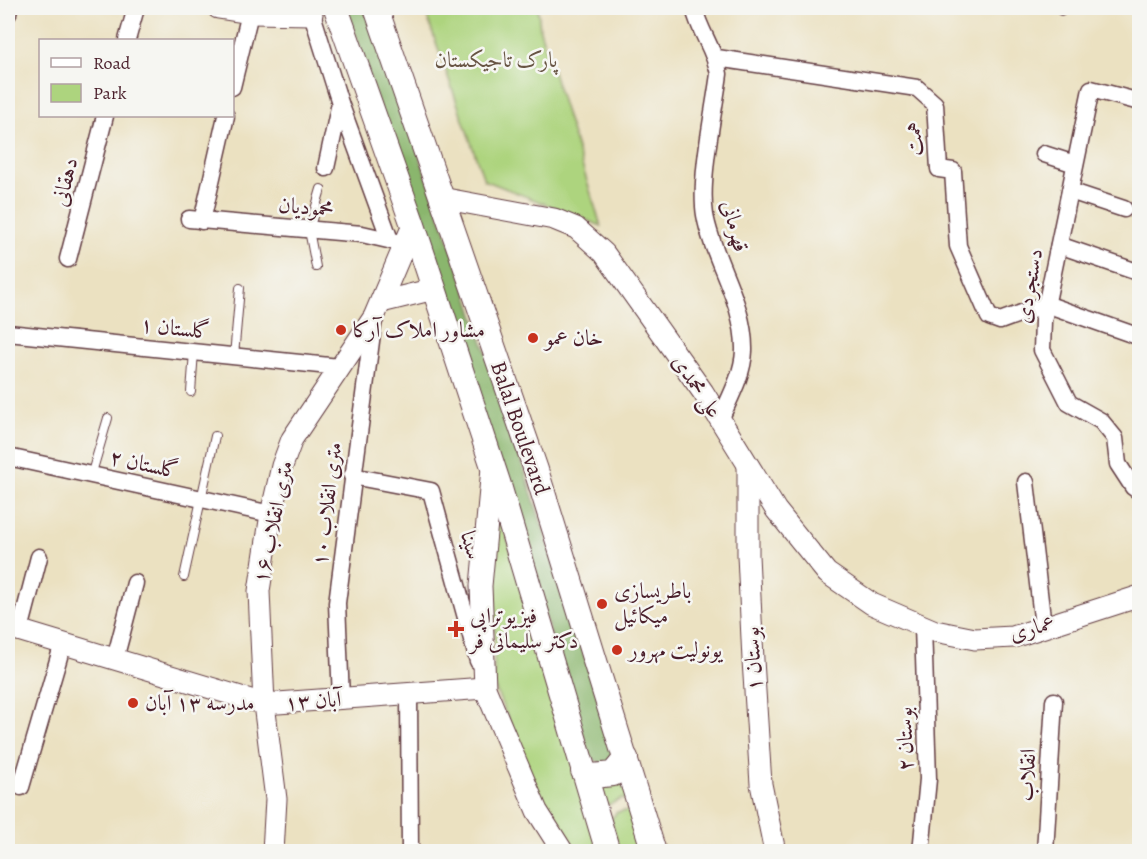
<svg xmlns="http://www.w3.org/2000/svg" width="1147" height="859" viewBox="0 0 1147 859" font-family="Alegreya,Amiri,serif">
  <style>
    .green { fill: #add47e; stroke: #7c7a54; stroke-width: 1.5 }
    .forest { fill: #8ab66d; stroke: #6a6a4c; stroke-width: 1.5 }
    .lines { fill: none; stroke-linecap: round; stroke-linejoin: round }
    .service-casing { stroke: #623c42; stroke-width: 10 }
    .minor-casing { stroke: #623c42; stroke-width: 19 }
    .tertiary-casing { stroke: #623c42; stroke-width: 23 }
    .secondary-casing { stroke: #623c42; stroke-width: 26 }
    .service { stroke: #fff; stroke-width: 8 }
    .minor { stroke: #fff; stroke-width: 16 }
    .tertiary { stroke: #fff; stroke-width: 21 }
    .secondary { stroke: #fff; stroke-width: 24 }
    .poi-dot { fill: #c8321e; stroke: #f6f6f2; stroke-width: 2 }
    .labels { text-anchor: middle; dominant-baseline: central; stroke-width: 5; stroke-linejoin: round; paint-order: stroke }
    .park-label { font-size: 22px; fill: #685544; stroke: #f6f6f2 }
    .street-label { font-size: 22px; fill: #4a1f2b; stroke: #f6f6f2 }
    .poi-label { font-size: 22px; fill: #4a1f2b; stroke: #f6f6f2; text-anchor: start }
  </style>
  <rect width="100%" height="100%" fill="#f6f6f2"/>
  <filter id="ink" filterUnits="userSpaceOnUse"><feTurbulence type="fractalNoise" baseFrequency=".0167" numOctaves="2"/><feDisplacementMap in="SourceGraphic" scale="12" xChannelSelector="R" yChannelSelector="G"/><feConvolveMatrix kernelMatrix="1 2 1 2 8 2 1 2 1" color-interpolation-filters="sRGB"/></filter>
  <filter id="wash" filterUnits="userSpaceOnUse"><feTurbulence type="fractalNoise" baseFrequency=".008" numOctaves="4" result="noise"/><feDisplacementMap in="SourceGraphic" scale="24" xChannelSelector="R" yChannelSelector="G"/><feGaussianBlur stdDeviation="1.35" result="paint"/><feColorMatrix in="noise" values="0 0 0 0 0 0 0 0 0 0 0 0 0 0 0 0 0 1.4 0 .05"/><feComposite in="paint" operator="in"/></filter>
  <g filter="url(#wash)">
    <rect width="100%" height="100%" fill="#ebe1c1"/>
    <g class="green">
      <polygon points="424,8 538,8 540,30 601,226 484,180"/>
      <polygon points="496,502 604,851 572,851 544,807 494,685"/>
      <polygon points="616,776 632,800 621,799 604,807 596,783"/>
      <polygon points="632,810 646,851 619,851 611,819 617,812"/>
    </g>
    <polygon class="forest" points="347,8 368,8 465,287 615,751 611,761 603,764 591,758"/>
  </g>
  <g filter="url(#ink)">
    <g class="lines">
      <defs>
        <g id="service">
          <polyline points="1061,8 1061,11"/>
          <polyline points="316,267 309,230 321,189"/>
          <polyline points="234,356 240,288"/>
          <polyline points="191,392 194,352"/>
          <polyline points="91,476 108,418"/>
          <polyline points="184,577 215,436"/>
        </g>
        <g id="minor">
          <path d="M694,8C699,31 715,50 719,74C714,112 699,179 705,215C713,261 745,302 744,351C743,375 729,399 720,420"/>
          <polyline points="8,14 9,8"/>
          <polyline points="312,14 340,103 390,240"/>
          <polyline points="127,40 136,8"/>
          <polyline points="717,58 917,88 935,104 939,169 953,171 958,246 989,317 1000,321 1046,304 1140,337"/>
          <polyline points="232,87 250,13"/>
          <polyline points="1140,102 1091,89 1043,321 1042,350 1069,403 1101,421 1115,438 1118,464 1133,487 1140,492"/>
          <polyline points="1044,154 1075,164"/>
          <polyline points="326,168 340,103"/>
          <polyline points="1070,191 1124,209"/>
          <polyline points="189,219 362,234 397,242"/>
          <polyline points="202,221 226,116"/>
          <polyline points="1059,245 1140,273"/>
          <polyline points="68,259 105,116"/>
          <polyline points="8,333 339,367"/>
          <polyline points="8,457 271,514"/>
          <polyline points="352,476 431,491 478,661"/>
          <polyline points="1026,482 1043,626"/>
          <polyline points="20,630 39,557"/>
          <polyline points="115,659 135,583"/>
          <polyline points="409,694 410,852"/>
          <polyline points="341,699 337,603 374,318"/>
          <polyline points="21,787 63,643"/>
          <polyline points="921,852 928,779 923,626"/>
          <polyline points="1045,852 1054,701"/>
        </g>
        <g id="tertiary">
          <polyline points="218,8 250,13 312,14"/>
          <polyline points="441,198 554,219 576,228 604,253 703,392 776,510 827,573 872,604 935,631 975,639 1013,637 1140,596"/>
          <polyline points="381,302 434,289"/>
          <polyline points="748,466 748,555 753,660 761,784 775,852"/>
          <polyline points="492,468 481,586 485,688 537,811 563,852"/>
          <polyline points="8,627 264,704 485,688"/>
          <polyline points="273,852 276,799 264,704 259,591 271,514 282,466 292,439 374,317 413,225"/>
        </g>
        <g id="secondary">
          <polyline points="336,8 413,225 498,482 608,852"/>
          <polyline points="376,8 536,470 654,852"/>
          <polyline points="583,771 592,776 613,774 626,758"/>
        </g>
      </defs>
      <use href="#service" class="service-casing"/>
      <use href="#minor" class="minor-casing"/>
      <use href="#tertiary" class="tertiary-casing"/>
      <use href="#secondary" class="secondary-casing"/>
      <use href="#service" class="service"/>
      <use href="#minor" class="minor"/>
      <use href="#tertiary" class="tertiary"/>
      <use href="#secondary" class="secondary"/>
    </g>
  </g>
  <g class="poi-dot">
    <circle cx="341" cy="330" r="6"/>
    <circle cx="533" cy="338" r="6"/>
    <circle cx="602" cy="604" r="6"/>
    <path d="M453 620h6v6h6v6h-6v6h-6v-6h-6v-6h6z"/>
    <circle cx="617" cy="650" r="6"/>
    <circle cx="133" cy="703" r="6"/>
  </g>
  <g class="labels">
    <g class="park-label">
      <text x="496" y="60">پارک تاجیکستان</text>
    </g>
    <g class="street-label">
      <text transform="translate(914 139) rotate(-93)">همت</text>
      <text transform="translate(65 182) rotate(-76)">دهقانی</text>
      <text transform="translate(306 207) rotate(5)">محمودیان</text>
      <text transform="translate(735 226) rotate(75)">قهرمانی</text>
      <text transform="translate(1029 286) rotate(-80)">دستجردی</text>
      <text transform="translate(175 328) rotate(6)">گلستان ۱</text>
      <text transform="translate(697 386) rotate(56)">علی محمدی</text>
      <text transform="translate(520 428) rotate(71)">Balal Boulevard</text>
      <text transform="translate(144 464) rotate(12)">گلستان ۲</text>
      <text transform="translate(327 504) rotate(-83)">۱۰ متری انقلاب</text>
      <text transform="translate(273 522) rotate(-78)">۱۶ متری انقلاب</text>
      <text transform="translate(471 545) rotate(75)">سینا</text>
      <text transform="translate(1032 628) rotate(-16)">عماری</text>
      <text transform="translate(753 659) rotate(-93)">بوستان ۱</text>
      <text transform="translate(313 701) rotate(-4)">۱۳ آبان</text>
      <text transform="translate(905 739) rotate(-91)">بوستان ۲</text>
      <text transform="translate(1027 775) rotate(-87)">انقلاب</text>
    </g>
    <g class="poi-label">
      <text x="353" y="330">مشاور املاک آرکا</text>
      <text x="545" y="338">خان عمو</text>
      <text x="614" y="591">باطریسازی<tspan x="614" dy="25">میکائیل</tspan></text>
      <text x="470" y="616">فیزیوتراپی<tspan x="470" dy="25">دکتر سلیمانی فر</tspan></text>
      <text x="629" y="650">یونولیت مهرور</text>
      <text x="145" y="703">مدرسه ۱۳ آبان</text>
    </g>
  </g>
  <rect width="1147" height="859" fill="none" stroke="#f6f6f2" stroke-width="30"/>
  <rect x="39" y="39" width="195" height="78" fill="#f6f6f2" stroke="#b1a0a2" stroke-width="1.5"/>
  <rect x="51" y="58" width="30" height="9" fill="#ffffff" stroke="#b1a0a2" stroke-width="1.5"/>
  <text x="93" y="69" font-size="18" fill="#4a1f2b">Road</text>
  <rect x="51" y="84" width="30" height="18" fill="#add47e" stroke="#b1a0a2" stroke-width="1.5"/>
  <text x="93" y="99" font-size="18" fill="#4a1f2b">Park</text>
</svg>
